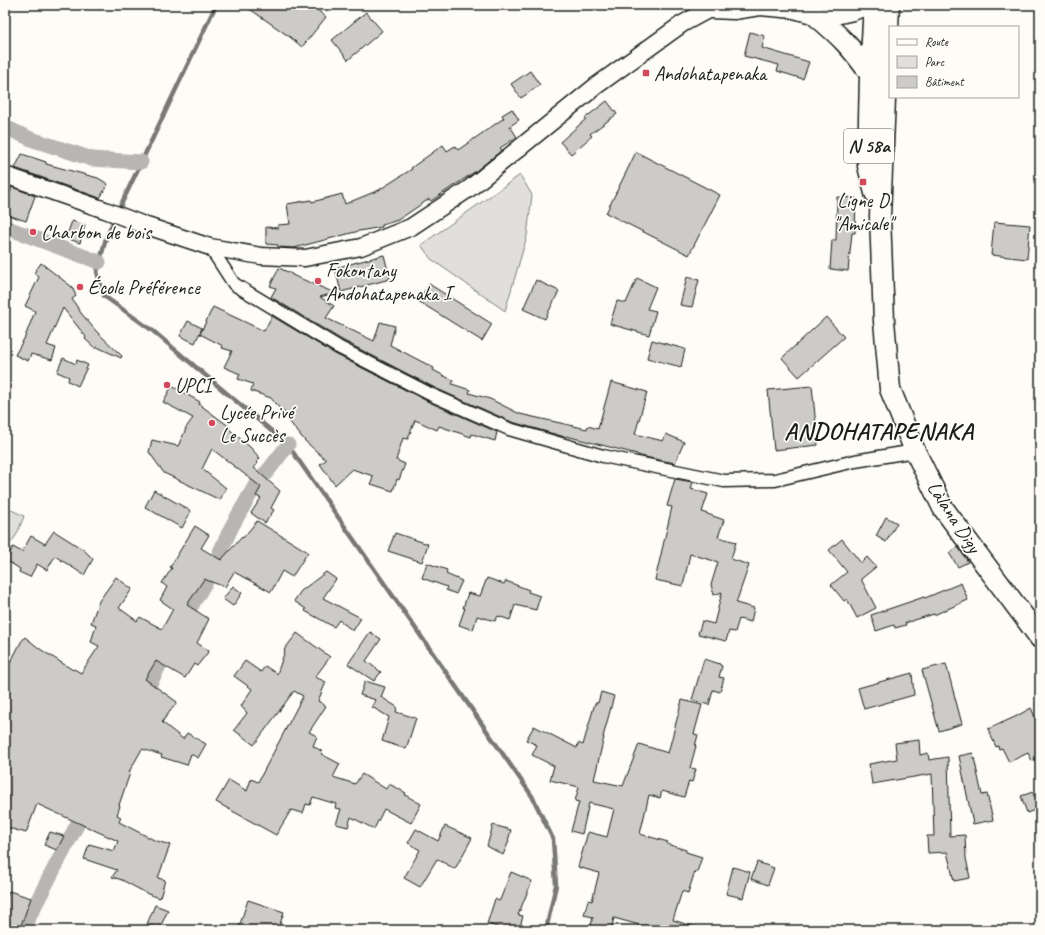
<svg xmlns="http://www.w3.org/2000/svg" width="1045" height="935" viewBox="0 0 1045 935" font-family="Caveat,sans-serif">
  <style>
    .green { fill: #e0dfdb; stroke: #7e7e7c }
    .lines { fill: none; stroke-linecap: round; stroke-linejoin: round }
    .stream { stroke: #797876; stroke-width: 4.5 }
    .canal { stroke: #b7b6b2; stroke-width: 15 }
    .building { fill: #cccbc8; stroke: #1c1c1c }
    .minor-casing { stroke: #1c1c1c; stroke-width: 15 }
    .tertiary-casing { stroke: #1c1c1c; stroke-width: 19 }
    .primary-casing { stroke: #1c1c1c; stroke-width: 23 }
    .minor { stroke: #fdfcf7; stroke-width: 12 }
    .tertiary { stroke: #fdfcf7; stroke-width: 16 }
    .primary { stroke: #fdfcf7; stroke-width: 20 }
    .poi-dot { fill: #d1495b; stroke: #fdfcf7; stroke-width: 1.5 }
    .labels { text-anchor: middle; dominant-baseline: central; stroke-width: 3.5; stroke-linejoin: round; paint-order: stroke }
    .shield { fill: #fdfcf7; stroke: #605f5e; stroke-width: 1 }
    .shield-label { font-size: 19px; font-weight: bold; fill: #1c1c1c }
    .poi-label { font-size: 20px; fill: #1c1c1c; stroke: #fdfcf7; text-anchor: start }
    .street-label { font-size: 20px; fill: #1c1c1c; stroke: #fdfcf7 }
    .district-label { font-size: 24px; font-weight: bold; letter-spacing: 1px; fill: #1c1c1c; stroke: #fdfcf7 }
  </style>
  <rect width="100%" height="100%" fill="#fdfcf7"/>
  <filter id="ink" filterUnits="userSpaceOnUse"><feTurbulence type="fractalNoise" baseFrequency=".025" numOctaves="2"/><feDisplacementMap in="SourceGraphic" scale="8" xChannelSelector="R" yChannelSelector="G"/><feConvolveMatrix kernelMatrix="1 2 1 2 8 2 1 2 1" color-interpolation-filters="sRGB"/></filter>
  <g filter="url(#ink)">
    <g class="green">
      <polygon points="520,175 532,195 527,236 505,311 431,259 421,245"/>
      <polygon points="5,507 24,516 17,534 7,548 5,547"/>
    </g>
    <g class="lines">
      <g class="stream">
        <polyline points="118,211 216,5"/>
        <polyline points="115,218 106,238 97,272 104,296 153,331 288,445 532,796 553,839 556,885 546,930"/>
      </g>
      <g class="canal">
        <polyline points="5,127 31,139 92,159 141,162"/>
        <polyline points="5,227 99,262"/>
        <polyline points="180,625 208,578 232,526 259,479 267,472 288,445"/>
        <polyline points="141,701 169,646"/>
        <polyline points="22,930 88,804"/>
      </g>
    </g>
    <g class="building">
      <polygon points="244,5 311,5 326,17 302,47 290,37"/>
      <polygon points="366,12 382,31 348,60 332,40"/>
      <polygon points="750,32 765,36 762,48 809,62 803,79 777,71 779,65 744,56"/>
      <polygon points="530,71 540,85 521,98 511,84"/>
      <polygon points="607,101 617,114 590,134 592,136 571,154 560,142 586,119 585,118"/>
      <polygon points="512,109 519,120 510,126 517,137 500,148 502,150 476,171 431,201 429,199 398,220 382,225 382,227 359,231 294,248 278,247 278,245 266,244 266,227 278,228 278,225 290,224 287,204 311,200 312,202 342,194 345,204 379,190 412,169 411,168 443,145 447,151 455,146 458,150 504,118 502,115"/>
      <polygon points="636,152 720,195 689,255 606,213"/>
      <polygon points="22,154 46,162 46,164 98,178 108,184 100,198 15,168"/>
      <polygon points="12,187 35,196 26,221 5,214 5,207"/>
      <polygon points="837,197 856,198 855,233 852,233 848,271 830,269 832,240 836,240"/>
      <polygon points="72,221 85,225 80,243 66,238"/>
      <polygon points="994,222 1030,225 1027,259 991,255"/>
      <polygon points="384,255 390,279 341,292 335,268"/>
      <polygon points="41,263 72,287 76,296 72,299 81,313 96,331 122,356 121,358 97,347 96,349 85,339 86,337 63,308 47,345 56,348 52,360 31,354 28,361 15,355 25,337 35,311 25,306 39,277 34,273"/>
      <polygon points="279,268 292,274 292,275 335,293 320,297 334,306 326,318 374,341 380,322 395,326 390,345 434,368 433,370 454,381 452,384 470,390 469,393 490,399 520,414 587,429 588,426 598,429 611,382 647,392 635,434 663,441 666,434 684,442 675,463 645,457 637,455 637,454 566,436 565,437 512,422 435,388 342,340 271,297 276,288 270,286"/>
      <polygon points="687,277 699,280 692,307 680,305"/>
      <polygon points="637,278 656,287 647,309 656,311 649,335 610,324 617,301 626,303"/>
      <polygon points="536,280 559,291 545,319 523,309"/>
      <polygon points="429,284 492,324 482,341 418,301"/>
      <polygon points="213,307 264,331 272,316 335,354 429,402 497,432 495,441 472,434 471,437 439,426 437,430 415,420 408,439 403,438 396,460 405,464 399,480 397,479 393,491 371,484 373,476 352,469 335,485 320,464 326,460 305,441 289,421 288,415 280,409 271,398 251,391 253,384 238,379 240,374 224,367 232,351 222,348 223,346 200,334"/>
      <polygon points="826,317 844,337 799,377 782,358"/>
      <polygon points="188,321 202,328 195,343 180,336"/>
      <polygon points="652,340 685,349 681,367 647,358"/>
      <polygon points="63,358 76,364 77,360 88,365 78,386 68,381 69,377 57,372"/>
      <polygon points="172,386 200,402 199,404 230,427 229,429 250,447 260,458 256,462 258,463 254,468 280,491 271,508 274,510 265,523 251,513 261,498 256,496 261,487 212,449 202,469 226,488 220,500 164,473 149,452 152,440 178,446 186,429 185,429 193,418 163,402"/>
      <polygon points="812,386 818,445 774,450 768,390"/>
      <polygon points="675,479 693,482 691,489 708,494 702,512 724,520 718,537 736,542 731,559 749,565 736,603 754,608 751,622 739,619 735,632 729,631 726,641 698,634 702,621 714,624 722,592 714,595 711,585 718,562 690,554 683,586 655,580 672,507 667,506"/>
      <polygon points="154,490 191,511 182,528 145,507"/>
      <polygon points="886,517 897,523 886,542 876,536"/>
      <polygon points="257,521 308,552 292,577 282,571 271,592 234,572 225,587 204,579 187,605 209,619 197,643 209,651 197,666 194,664 185,678 156,661 145,679 177,702 162,722 183,739 187,733 206,744 198,758 191,754 187,765 161,757 162,755 142,749 129,772 130,773 119,805 120,806 117,815 121,817 119,822 154,840 170,845 158,878 165,880 160,898 148,894 122,880 112,877 117,870 84,859 89,844 114,851 118,841 37,804 26,833 5,827 5,699 8,692 5,690 5,673 21,642 25,637 40,649 73,670 74,669 81,673 99,646 91,642 96,625 91,623 99,601 116,577 132,589 119,608 137,621 140,617 162,629 173,609 160,600 167,587 162,583 172,568 170,567 195,526 209,535 201,548 221,560 242,537 243,538"/>
      <polygon points="54,531 84,550 93,559 84,575 55,556 47,570 37,564 30,577 19,572 20,569 6,560 13,547 22,552 31,536 45,544"/>
      <polygon points="395,533 428,544 422,562 388,551"/>
      <polygon points="842,539 861,563 867,557 876,567 861,579 876,608 857,618 847,599 844,601 831,585 847,572 829,550"/>
      <polygon points="958,547 968,562 958,567 949,553"/>
      <polygon points="427,563 447,570 446,574 462,581 456,594 446,590 447,587 422,578"/>
      <polygon points="326,572 336,579 323,598 361,618 353,631 339,620 334,627 305,611 306,609 294,601 301,591"/>
      <polygon points="487,578 504,584 506,581 529,590 528,592 540,596 536,610 515,605 510,620 498,616 495,621 477,616 473,630 459,625 465,608 463,608 468,593 480,596"/>
      <polygon points="961,583 968,600 934,615 934,614 905,623 906,625 895,628 894,625 876,631 871,615 924,597 925,598"/>
      <polygon points="233,586 242,593 233,606 223,599"/>
      <polygon points="370,632 381,639 366,661 381,672 374,681 348,664"/>
      <polygon points="297,633 330,657 315,677 326,682 318,701 326,706 309,732 317,736 313,746 323,752 321,754 340,764 333,777 355,784 362,774 386,789 389,784 406,793 405,795 421,804 411,823 384,809 374,829 351,817 348,827 336,824 341,809 335,808 336,804 313,797 310,805 306,804 303,813 291,810 276,835 216,802 229,780 247,791 251,779 258,782 303,696 294,691 254,745 234,730 247,713 241,706 252,689 234,676 245,661 261,672 265,666 277,674 285,651 284,650"/>
      <polygon points="704,659 720,664 720,665 722,666 719,677 724,678 720,692 713,690 709,705 692,700"/>
      <polygon points="946,664 962,724 939,731 922,670"/>
      <polygon points="912,673 914,695 864,709 858,688"/>
      <polygon points="365,681 385,687 381,697 397,707 396,712 416,718 406,749 382,741 389,717 372,707 376,700 360,695"/>
      <polygon points="601,692 614,696 603,737 604,737 594,780 623,786 639,744 668,753 682,700 702,705 694,734 698,735 695,746 696,746 690,768 696,769 692,782 689,781 684,797 662,791 660,798 649,795 640,834 668,842 667,844 686,850 686,852 702,857 697,872 695,871 688,893 682,891 673,920 695,927 695,930 662,930 644,925 643,926 614,918 611,930 590,930 593,917 584,915 588,900 592,901 599,873 578,867 588,832 607,837 614,809 589,803 582,834 571,831 579,802 575,801 579,787 550,780 554,766 532,755 537,745 526,740 534,726 577,748 578,743 583,745 595,703 598,703"/>
      <polygon points="1031,708 1040,728 1040,757 1032,761 1028,753 1009,762 1002,748 999,749 998,746 996,747 988,729 1015,717"/>
      <polygon points="919,740 920,755 928,753 929,760 948,757 950,836 965,835 966,858 970,878 954,881 947,852 928,853 927,836 934,836 932,774 872,784 869,764 897,759 895,743"/>
      <polygon points="973,753 982,795 987,794 993,820 973,824 959,756"/>
      <polygon points="1033,792 1034,796 1040,795 1040,808 1027,813 1021,796"/>
      <polygon points="493,825 511,830 508,841 509,841 503,855 487,846"/>
      <polygon points="445,826 472,838 455,869 437,859 420,887 404,878 420,850 408,843 416,829 438,841"/>
      <polygon points="50,832 64,836 57,850 44,845"/>
      <polygon points="757,862 774,868 768,885 751,879"/>
      <polygon points="733,867 750,872 743,898 726,894"/>
      <polygon points="511,872 532,881 518,915 523,916 519,930 507,930 487,924 495,899 499,901 500,900"/>
      <polygon points="9,891 31,898 20,928 9,924 10,921 5,919 5,901"/>
      <polygon points="248,900 284,912 278,930 238,930"/>
      <polygon points="155,905 168,910 159,930 147,924"/>
    </g>
    <g class="lines">
      <defs>
        <polyline id="minor" points="210,247 234,284 338,347 432,395 509,429 603,456 724,481 775,480 855,461 915,451"/>
        <g id="tertiary">
          <polyline points="710,10 734,11 760,7 794,10 816,16 840,15 853,12 870,5"/>
          <polyline points="5,175 105,210 144,225 210,247 261,256 305,258 361,247 411,227 470,188 596,86 682,24 717,5"/>
        </g>
        <g id="primary">
          <polyline points="874,5 870,74 868,166 875,193"/>
          <polyline points="889,5 880,216 884,321 890,389 915,451 943,508 1040,638"/>
          <path d="M816,16C839,35 853,49 870,74"/>
        </g>
      </defs>
      <use href="#minor" class="minor-casing"/>
      <use href="#tertiary" class="tertiary-casing"/>
      <use href="#primary" class="primary-casing"/>
      <use href="#minor" class="minor"/>
      <use href="#tertiary" class="tertiary"/>
      <use href="#primary" class="primary"/>
    </g>
  </g>
  <g class="poi-dot">
    <rect x="642" y="69" width="8" height="8" rx="2"/>
    <rect x="859" y="178" width="8" height="8" rx="2"/>
    <circle cx="33" cy="232" r="4"/>
    <circle cx="318" cy="281" r="4"/>
    <circle cx="80" cy="287" r="4"/>
    <circle cx="167" cy="385" r="4"/>
    <circle cx="212" cy="423" r="4"/>
  </g>
  <g class="labels">
    <rect class="shield" x="844" y="129" width="50" height="34" rx="3"/>
    <g class="shield-label">
      <text x="869" y="146">N 58a</text>
    </g>
    <g class="poi-label">
      <text x="654" y="73">Andohatapenaka</text>
      <text x="863" y="200" text-anchor="middle">Ligne D<tspan x="863" dy="23">"Amicale"</tspan></text>
      <text x="41" y="232">Charbon de bois</text>
      <text x="326" y="270">Fokontany<tspan x="326" dy="23">Andohatapenaka I</tspan></text>
      <text x="88" y="287">École Préférence</text>
      <text x="175" y="385">UPCI</text>
      <text x="220" y="412">Lycée Privé<tspan x="220" dy="23">Le Succès</tspan></text>
    </g>
    <g class="street-label">
      <text transform="translate(954 517) rotate(57)">Làlana Digy</text>
    </g>
    <g class="district-label">
      <text x="879" y="431">ANDOHATAPENAKA</text>
    </g>
  </g>
  <rect width="1045" height="935" fill="none" stroke="#fdfcf7" stroke-width="20"/>
  <rect x="10" y="10" width="1025" height="915" fill="none" stroke="#1c1c1c" stroke-width="1.5" filter="url(#ink)"/>
  <rect x="889" y="26" width="130" height="72" fill="#fdfcf7" stroke="#a3a29f"/>
  <rect x="897" y="39" width="20" height="6" fill="#fdfcf7" stroke="#a3a29f"/>
  <text x="925" y="46" font-size="12" fill="#1c1c1c">Route</text>
  <rect x="897" y="56" width="20" height="12" fill="#e0dfdb" stroke="#a3a29f"/>
  <text x="925" y="66" font-size="12" fill="#1c1c1c">Parc</text>
  <rect x="897" y="76" width="20" height="12" fill="#cccbc8" stroke="#a3a29f"/>
  <text x="925" y="86" font-size="12" fill="#1c1c1c">Bâtiment</text>
</svg>
